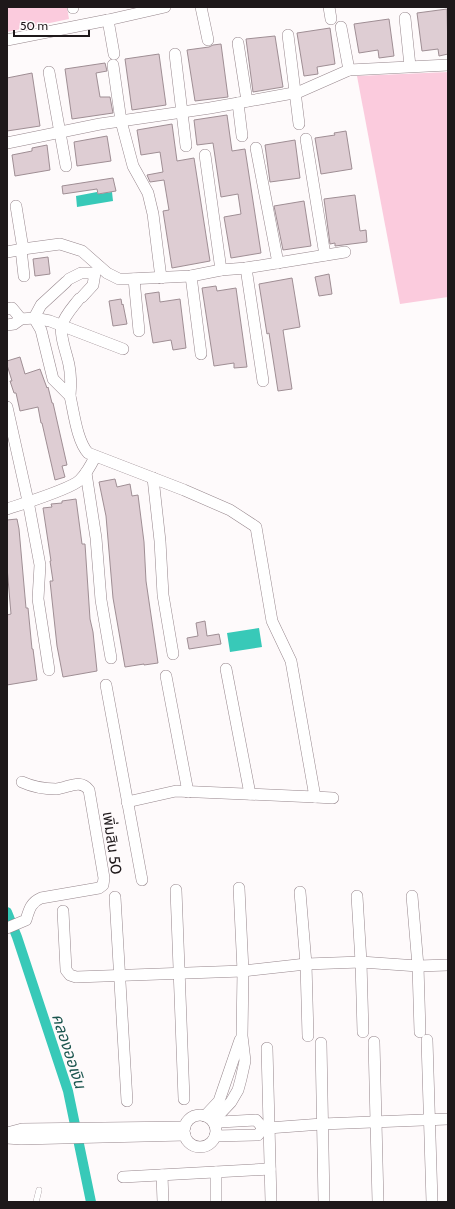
<svg xmlns="http://www.w3.org/2000/svg" width="455" height="1209" viewBox="0 0 455 1209" font-family="Cabin,'Noto Sans Thai',sans-serif">
  <style>
    .green { fill: #fbcbdd }
    .water { fill: #38c9b8 }
    .lines { fill: none; stroke-linecap: round; stroke-linejoin: round }
    .canal { stroke: #38c9b8; stroke-width: 10 }
    .building { fill: #decdd3; stroke: #9f8e94 }
    .service-casing { stroke: #96868c; stroke-width: 6 }
    .minor-casing { stroke: #96868c; stroke-width: 12 }
    .service { stroke: #fff; stroke-width: 5.5 }
    .minor { stroke: #fff; stroke-width: 11 }
    .labels { text-anchor: middle; dominant-baseline: central; stroke-width: 3; stroke-linejoin: round; paint-order: stroke }
    .street-label { font-size: 15px; fill: #1e181a; stroke: #fefafb }
    .water-label { font-size: 16px; font-style: italic; fill: #1b554e; stroke: #fefafb }
  </style>
  <rect width="100%" height="100%" fill="#fefafb"/>
  <g class="green">
    <polygon points="7,7 67,7 69,19 7,32"/>
    <polygon points="448,72 448,297 400,304 357,76"/>
  </g>
  <g class="water">
    <polygon points="97,192 98,194 112,192 113,201 77,207 76,196"/>
    <polygon points="259,628 262,647 230,652 227,633"/>
  </g>
  <g class="lines">
    <polyline class="canal" points="7,912 17,937 68,1091 91,1202"/>
  </g>
  <g class="building">
    <polygon points="447,9 448,54 439,56 438,49 422,51 417,13"/>
    <polygon points="389,19 394,56 379,58 378,50 359,53 354,24"/>
    <polygon points="330,28 335,64 317,67 318,74 304,76 297,33"/>
    <polygon points="275,36 283,87 253,92 246,39"/>
    <polygon points="221,44 228,97 195,101 187,50 209,47 213,45"/>
    <polygon points="159,54 166,105 132,110 125,59"/>
    <polygon points="105,63 107,71 96,73 100,97 110,97 113,113 72,119 65,69"/>
    <polygon points="32,73 40,126 7,131 7,78"/>
    <polygon points="227,115 232,151 245,149 261,253 231,258 224,217 241,214 238,194 221,197 213,143 197,145 194,120"/>
    <polygon points="172,124 177,161 194,158 210,261 172,268 163,211 169,210 164,180 150,182 147,175 163,172 160,152 141,155 137,130"/>
    <polygon points="346,131 352,169 321,174 315,138 335,135 334,133"/>
    <polygon points="107,136 111,161 77,166 74,142"/>
    <polygon points="295,140 300,178 270,182 265,145"/>
    <polygon points="47,145 50,170 15,176 12,155 32,151 32,148"/>
    <polygon points="113,178 116,191 98,194 97,189 63,194 62,186"/>
    <polygon points="355,195 360,231 366,230 367,242 335,246 335,243 330,244 324,199"/>
    <polygon points="304,201 311,246 283,250 274,206"/>
    <polygon points="48,257 50,274 35,276 33,259"/>
    <polygon points="329,274 332,294 319,296 315,277"/>
    <polygon points="292,278 300,327 283,330 292,389 278,391 269,333 267,334 259,284"/>
    <polygon points="216,286 217,291 236,288 247,367 234,368 234,363 214,366 202,288"/>
    <polygon points="159,292 160,302 180,299 186,348 173,350 171,340 153,343 145,294"/>
    <polygon points="121,299 122,305 123,304 127,324 113,326 109,301"/>
    <polygon points="20,357 25,374 40,369 47,388 48,387 52,403 53,403 67,465 62,466 65,477 55,480 42,423 41,423 38,407 20,411 16,393 14,393 10,381 12,381 7,365 7,361"/>
    <polygon points="115,479 117,487 130,484 132,496 138,495 144,542 146,581 158,663 144,665 144,664 125,667 113,598 106,516 99,482"/>
    <polygon points="76,499 82,544 85,544 90,619 93,632 97,671 63,677 57,646 50,581 53,581 50,561 51,561 43,508 52,507 51,504 62,503 62,501"/>
    <polygon points="17,519 19,529 26,608 28,608 32,649 33,649 37,680 7,685 7,615 11,614 7,567 7,520"/>
    <polygon points="205,621 207,636 219,634 221,644 189,649 187,638 198,636 196,623"/>
  </g>
  <g class="lines">
    <defs>
      <polyline id="service" points="36,1202 39,1190"/>
      <g id="minor">
        <polyline points="73,7 73,8"/>
        <polyline points="201,7 208,40"/>
        <polyline points="329,7 331,19"/>
        <polyline points="405,18 410,66"/>
        <polyline points="108,20 114,54"/>
        <polyline points="341,27 349,70"/>
        <polyline points="288,35 299,124"/>
        <polyline points="7,40 108,20 165,7"/>
        <polyline points="238,43 247,101"/>
        <polyline points="175,54 186,146"/>
        <polyline points="113,65 121,121 133,166 148,193 153,214 161,278"/>
        <polyline points="49,72 66,166"/>
        <polyline points="238,103 242,136"/>
        <polyline points="306,139 325,255"/>
        <polyline points="7,143 100,124 210,108 299,92 349,70 448,65"/>
        <polyline points="256,148 278,263"/>
        <polyline points="205,155 221,270"/>
        <polyline points="16,206 23,249 60,244 82,251 107,273 119,279 128,279 191,276 221,270 246,268 345,252"/>
        <polyline points="21,249 24,276"/>
        <polyline points="7,252 23,249"/>
        <polyline points="246,268 263,381"/>
        <polyline points="191,276 201,354"/>
        <polyline points="69,279 81,273 95,273 93,285 82,297"/>
        <polyline points="134,279 139,331"/>
        <path d="M66,282L41,305L34,318L41,330L53,379L70,396C71,385 71,375 69,365C67,354 59,335 62,325C65,315 73,307 79,299"/>
        <polyline points="7,309 12,308 21,319"/>
        <polyline points="7,325 14,324 21,319 34,318 50,321 123,349"/>
        <path d="M70,396C74,413 77,441 88,453L184,490L230,510L256,527L272,621L291,661L315,797L176,791L127,802"/>
        <polyline points="7,407 28,501 40,565 38,599 49,670"/>
        <polyline points="86,473 96,538 101,600 111,658"/>
        <polyline points="153,478 160,541 163,595 173,654"/>
        <path d="M7,509C22,504 71,489 80,480C86,474 91,465 95,457"/>
        <polyline points="226,669 250,794"/>
        <polyline points="166,676 188,792"/>
        <polyline points="106,685 142,880"/>
        <polyline points="315,797 333,798"/>
        <polyline points="176,890 184,1099"/>
        <polyline points="300,892 306,964 308,1036"/>
        <polyline points="357,896 361,962 363,1032"/>
        <polyline points="412,896 418,966 420,1032"/>
        <polyline points="115,897 127,1101"/>
        <polyline points="63,911 66,970 70,975 76,977 243,971 306,964 361,962 418,966 448,965"/>
        <path d="M7,928L26,920C29,910 31,902 41,898L99,888L103,885L104,878L89,790C80,778 68,788 56,789C44,789 33,787 22,782"/>
        <polyline points="427,1040 432,1202"/>
        <polyline points="374,1042 378,1202"/>
        <polyline points="321,1043 324,1202"/>
        <polyline points="267,1048 271,1202"/>
        <circle cx="200" cy="1131" r="16"/>
        <polyline points="205,1116 219,1101 240,1040"/>
        <polyline points="213,1121 231,1102 238,1090 241,1079 245,1061 242,1036 243,971 239,888"/>
        <polyline points="215,1125 220,1122 256,1120 263,1128"/>
        <polyline points="7,1133 22,1129 185,1127"/>
        <polyline points="215,1136 258,1135 263,1128 268,1128 322,1124 448,1119"/>
        <polyline points="7,1138 21,1139 185,1135"/>
        <polyline points="216,1172 216,1202"/>
        <polyline points="162,1175 163,1202"/>
        <polyline points="123,1177 270,1169"/>
      </g>
    </defs>
    <use href="#service" class="service-casing"/>
    <use href="#minor" class="minor-casing"/>
    <use href="#service" class="service"/>
    <use href="#minor" class="minor"/>
  </g>
  <g class="labels">
    <g class="street-label">
      <text transform="translate(112 843) rotate(82)">เพิ่มสิน 50</text>
    </g>
    <g class="water-label">
      <text transform="translate(69 1051) rotate(72)">คลองออเงิน</text>
    </g>
  </g>
  <rect width="455" height="1209" fill="none" stroke="#1e181a" stroke-width="16"/>
  <path d="M14 30v6h75v-6" fill="none" stroke="#1e181a" stroke-width="2"/>
  <text x="20" y="30" font-size="12" fill="#1e181a" stroke="#fefafb" stroke-width="3" paint-order="stroke">50 m</text>
</svg>
